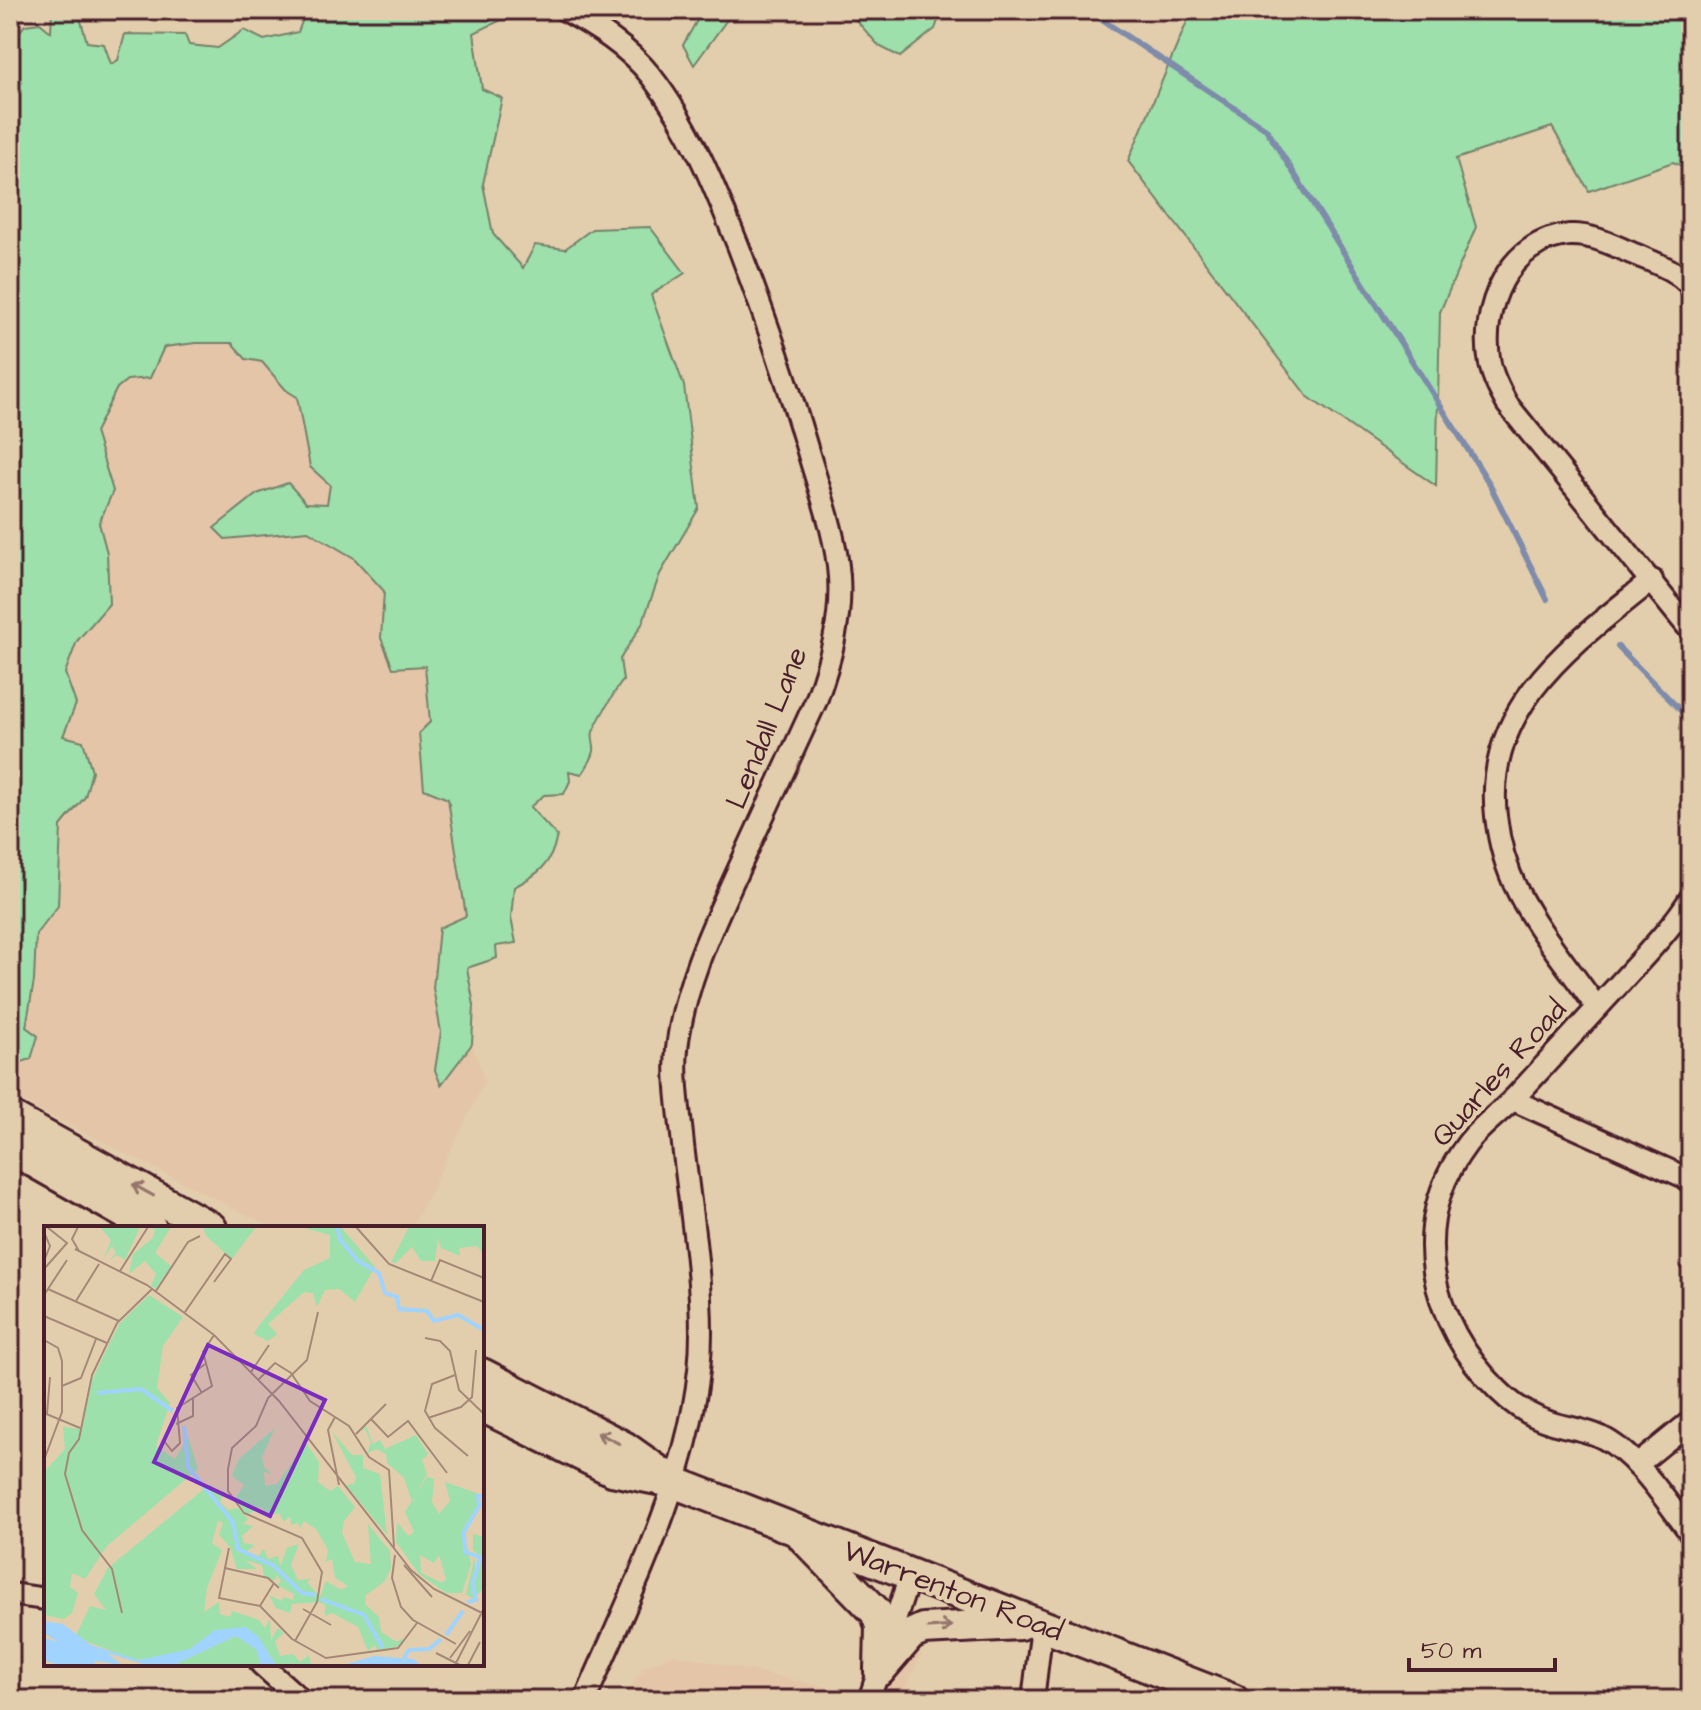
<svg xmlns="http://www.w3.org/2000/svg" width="1701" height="1710" viewBox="0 0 1701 1710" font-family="'Architects Daughter',sans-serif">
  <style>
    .built { fill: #e4c5a8 }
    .green { fill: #9de0ab; stroke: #74806b; stroke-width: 2 }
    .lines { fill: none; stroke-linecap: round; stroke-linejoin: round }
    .stream { stroke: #7e8baa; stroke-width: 6 }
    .street-casing { stroke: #4a1f2b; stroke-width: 26 }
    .primary-casing { stroke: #4a1f2b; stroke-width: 36 }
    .street { stroke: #e2ceac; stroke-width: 20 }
    .primary { stroke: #e2ceac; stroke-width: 30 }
    .oneway { stroke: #96766c }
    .labels { text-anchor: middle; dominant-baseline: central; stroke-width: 8; stroke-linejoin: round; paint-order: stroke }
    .street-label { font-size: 30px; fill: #4a1f2b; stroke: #e2ceac }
    .inset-river { fill: none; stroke: #a0d3fe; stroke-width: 4 }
    .inset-road { fill: none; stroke: #a58878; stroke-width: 2 }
    .view { fill: #7b2cbf; fill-opacity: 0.15; stroke: #7b2cbf; stroke-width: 4 }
    .inset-edge { fill: none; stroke: #4a1f2b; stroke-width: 4 }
  </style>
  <rect width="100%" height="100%" fill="#e2ceac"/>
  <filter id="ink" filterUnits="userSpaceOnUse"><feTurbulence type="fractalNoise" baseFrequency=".0125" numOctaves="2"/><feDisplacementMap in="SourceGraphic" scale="16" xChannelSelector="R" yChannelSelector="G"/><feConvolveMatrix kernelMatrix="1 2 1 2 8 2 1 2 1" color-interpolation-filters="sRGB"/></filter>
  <g filter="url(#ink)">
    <g class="built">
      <polygon points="196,343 232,343 246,359 262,361 286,390 297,397 310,467 330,485 328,504 306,503 225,539 308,531 354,558 384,591 381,638 425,666 430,722 448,799 466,916 433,988 441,1032 435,1070 441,1085 472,1044 485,1081 412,1228 273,1228 10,1095 10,1070 16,1064 34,981 36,934 58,906 61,825 85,797 62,737 75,704 65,673 77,641 109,604 107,553 99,523 113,491 95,432 117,388 127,380 150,378 164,347"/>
      <polygon points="868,1651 922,1654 899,1700 866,1700"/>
      <polygon points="674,1654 837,1689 835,1700 621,1700 645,1667"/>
    </g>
    <g class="green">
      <path d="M52,10H81L79,14L87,42L104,44L111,64L118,60L125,34L185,35L189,45L218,48L244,30L264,40L298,32L306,11L304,10H522L474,33L482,89L502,98L483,184L493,234L523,268L535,245L565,249L592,229L650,227L685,273L651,295L684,386L699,508L660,574L642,624L620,659L623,681C616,688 597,722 593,732C591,738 595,744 594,751C593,758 586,768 582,774L569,771L570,781L564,794L544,795L530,807L557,836C551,865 539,874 514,887L511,918L516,943L496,946L497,958L467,968L474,1005L472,1044L441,1085L435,1070L441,1032L433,988L439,928L466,916L448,799L424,789L419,733L430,722L425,666L393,668L381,638L384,591L354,558L308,531L225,539L214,528L257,494L288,483L306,503L327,504L330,485L310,467L297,397L286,390L262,362L246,359L232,343H196L164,347L150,378L127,380L117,388L95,432L113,491L99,523L107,553L109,604L77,641L65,673L76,704L63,736L83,741L92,771L85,797L61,826L58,906L36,934L34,981L26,1027L38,1036L31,1059L16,1064L10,1070V43L25,25L40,23L51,32Z"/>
      <polygon points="703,10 734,10 694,65 683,45"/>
      <polygon points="847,10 942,10 935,29 900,57 879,46"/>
      <polygon points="1192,10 1691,10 1691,170 1673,162 1589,191 1552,127 1456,159 1476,227 1440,312 1436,486 1307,396 1128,161"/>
    </g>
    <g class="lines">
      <g class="stream">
        <polyline points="1087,10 1266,129 1489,483 1547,599"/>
        <polyline points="1618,647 1691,721"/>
      </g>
      <defs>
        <g id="street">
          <path d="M565,10C596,27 628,47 651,76C691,127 715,188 739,248C764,314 787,380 807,448C819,490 836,533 839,577C842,620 830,662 816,701C791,756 765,811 740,866C713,925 684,984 677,1049C674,1081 680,1113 683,1145C690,1207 701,1270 701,1333C701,1456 633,1588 585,1700"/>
          <path d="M1691,287C1676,269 1655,263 1634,254C1614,246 1593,234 1570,235C1508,239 1479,310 1490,364C1493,378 1500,391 1507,404L1691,631"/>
          <path d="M1691,897C1672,928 1646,954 1622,981C1588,1018 1553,1056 1519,1093C1503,1111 1482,1124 1467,1144C1406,1225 1430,1323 1498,1390C1512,1404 1530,1416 1549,1422C1566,1428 1585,1429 1601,1437C1637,1454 1667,1503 1691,1534"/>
          <path d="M1597,1008C1571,970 1539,933 1518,892C1506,868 1499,843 1496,816C1483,705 1576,642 1652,580"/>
          <polyline points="1513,1100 1682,1176 1691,1183"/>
          <polyline points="1637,1465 1691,1421"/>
          <polyline points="10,1594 46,1599"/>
          <polyline points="261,1664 301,1700"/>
          <polyline points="869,1700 910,1575"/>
          <polyline points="1033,1700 1042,1626"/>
        </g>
        <g id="primary">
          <polyline points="10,1117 211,1228"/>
          <polyline points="10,1148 151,1228"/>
          <polyline points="482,1374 624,1447 665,1476"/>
          <polyline points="482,1406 612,1470 673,1482 1233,1700"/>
          <polyline points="804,1538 876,1612 881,1626 880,1670"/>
          <polyline points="880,1670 910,1635 923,1629 1020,1624"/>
        </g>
      </defs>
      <use href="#street" class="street-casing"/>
      <use href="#primary" class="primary-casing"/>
      <use href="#street" class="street"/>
      <use href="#primary" class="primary"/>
    </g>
    <defs><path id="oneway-shaft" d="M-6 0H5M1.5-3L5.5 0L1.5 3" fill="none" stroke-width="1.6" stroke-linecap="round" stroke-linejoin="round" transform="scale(2)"/></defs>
    <g class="oneway">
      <use href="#oneway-shaft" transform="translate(143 1190) rotate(-151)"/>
      <use href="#oneway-shaft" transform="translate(608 1438) rotate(-153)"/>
      <use href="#oneway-shaft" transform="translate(940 1627) rotate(-4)"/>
    </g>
  </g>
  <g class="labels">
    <g class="street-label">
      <text transform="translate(767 728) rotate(-68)">Lendall Lane</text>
      <text transform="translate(1499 1073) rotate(-48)">Quarles Road</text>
      <text transform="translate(953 1591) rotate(21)">Warrenton Road</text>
    </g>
  </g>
  <g transform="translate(44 1226)">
    <rect width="440" height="440" fill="#e2ceac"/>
    <path d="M56,1H96L81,34L73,29L66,34L72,27L68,20L60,32L67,14ZM105,1H127L111,27L127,40L112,63L107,60L112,48L101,35L85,48L89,28L109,12L111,4ZM159,1H231L211,2L188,33L163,11ZM257,1H297L331,41L311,76L295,63L281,64L273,81L269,67L260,66L224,98L233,108L224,115L210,108L214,101L260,44L286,32V9ZM365,1H440V29L433,20L415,22L416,30L397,22L394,12L391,35H377L368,21L352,37L347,36ZM105,69L139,91L119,120L113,162L126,177L112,220L131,233L144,211L154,243L63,320L41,353L28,347L26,361L34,367L28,387L20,393L0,389V246L21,223L19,201L38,203L48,154L75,98ZM322,200L329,218L336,214L341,223L372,209L384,228L378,234L383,248L368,276L360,252L343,237L342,228L333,223L323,227L327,217L321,203L316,205ZM231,202L218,231L220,241L228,248L220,246L221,260L233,258L262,217L275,236L274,256L286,265L294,260L311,281L300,295L298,307L311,336L327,338L324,298L346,325L347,343L340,356L322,369L321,378L335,391L337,406L353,416L359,412L357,420L333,424L331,419L324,425L314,401L288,387L281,390V379L275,376L248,378L246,387L232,382L225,369L238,375L239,371L249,374L250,368L233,359L237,355L233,349L230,355L220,350L218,339L201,334L213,343H193L186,321L175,309L179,297L174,295L168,317L178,324L163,362L160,386L175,376L176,388L186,391L188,385L215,394L221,402L226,392L227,414L234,402L240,407L231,415L236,430L249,428L256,436L265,429L267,439H232L214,410L171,404L146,423L113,434L88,433L31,411L46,380L62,384L50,368L64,342L166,258L175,267L181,264L176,276L184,284L194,282L204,293L199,298L209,300L198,310L200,317L211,319L201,327L214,330L220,323L224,333L234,330L236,340L243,322L255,318L247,339L254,354L267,353L263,356L276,371L282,355L297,364L304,360L291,352L288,333L282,336L284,324L272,303L260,295L256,302L254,297L247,299L246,290L240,296L235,287L221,290L220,283L207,279L210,285L203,289L191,273L200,259L188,250L195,233ZM288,206L308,229H319V242L336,248L343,309L302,259L310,258L312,251ZM383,251L390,253L388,276L395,288L406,275L401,256L435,268L436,282L419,306L427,338L418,367H402L375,348L352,316L353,296L364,310L370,306L361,286ZM376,329L390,337L395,329L402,353L398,357L377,347ZM429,308L440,311V362L429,373L422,368L431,330V354L438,332L429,324ZM192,410L212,423L217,439H130Z" fill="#9de0ab" fill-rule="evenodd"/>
    <path d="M0,395L19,398L47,419L95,434L146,423L171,404L201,401L214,410L232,439H217L212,423L192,410L130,439H102L63,427L78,439L51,435L50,439H14L0,434V412L14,416L0,407ZM330,430L370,433L376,439H299Z" fill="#a0d3fe"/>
    <path class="inset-river" d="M294,1L295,12L314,35L335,47L341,67L353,71L355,83L383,85L390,95L414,89L440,104M53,167L97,163L129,185M140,200L144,241L189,296L194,323L230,340L258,367L272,369M277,373L320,389L339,422M423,376L432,374L429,358L436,331L421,326L420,306L435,280L434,270H440M402,409L419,385M360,432L365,424L385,423L397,413"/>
    <path class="inset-road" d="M34,1L28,13L35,25M312,1L345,38L440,76M0,6L6,20L0,35M31,23L103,59L170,109L235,175L367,344L390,363L440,388M0,43L23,17L3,1M76,45L104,1M387,55L396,34L440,52M4,63L75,95M112,65L144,16L156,10M0,69L23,34M32,75L55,38M141,86L181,28L187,33L170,56M0,90L63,117M381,112L396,115L406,125L415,164L440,188M0,114L14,122L18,135V186L0,234M207,146L225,119M411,149L388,158L381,185L391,202L424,230M214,154L231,137L247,147L266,175L305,200L325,231L345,244L350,321M18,160L37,152L52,113M158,167L147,149L161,138M0,187L36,202M3,188L6,151M291,191L284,204L295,259M384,192L417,181L428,171L432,124M327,193L344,211L364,195L403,247M131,194L120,215L128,225L136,217L133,182L168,160L159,126L170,109M132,198L149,190V171M312,208L342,178M185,322L175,372L216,380L248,413L282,432L354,422L373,397M351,329L348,352L357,381L369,394L412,418M360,339L388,371M181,342L224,352L235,362M216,380L230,357M259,383L287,399M78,387L68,343L38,304L21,248L25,227L35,213L48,149L73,97L108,63M251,415L273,376L278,346L258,312L200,287L184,265V243L188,222L212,200L224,172L263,134L274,86M392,427L416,439M406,432L426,405M411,439L439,384M424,439L436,416"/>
    <path class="view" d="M164,119L281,174L226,290L110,236Z"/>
    <rect width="440" height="440" class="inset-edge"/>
  </g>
  <rect width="1701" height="1710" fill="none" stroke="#e2ceac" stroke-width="40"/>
  <rect x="20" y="20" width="1661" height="1670" fill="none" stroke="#4a1f2b" stroke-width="3" filter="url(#ink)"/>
  <path d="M1409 1658v12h146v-12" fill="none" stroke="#4a1f2b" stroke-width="4"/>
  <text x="1421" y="1658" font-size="24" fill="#4a1f2b" stroke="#e2ceac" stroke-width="6" paint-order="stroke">50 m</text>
</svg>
